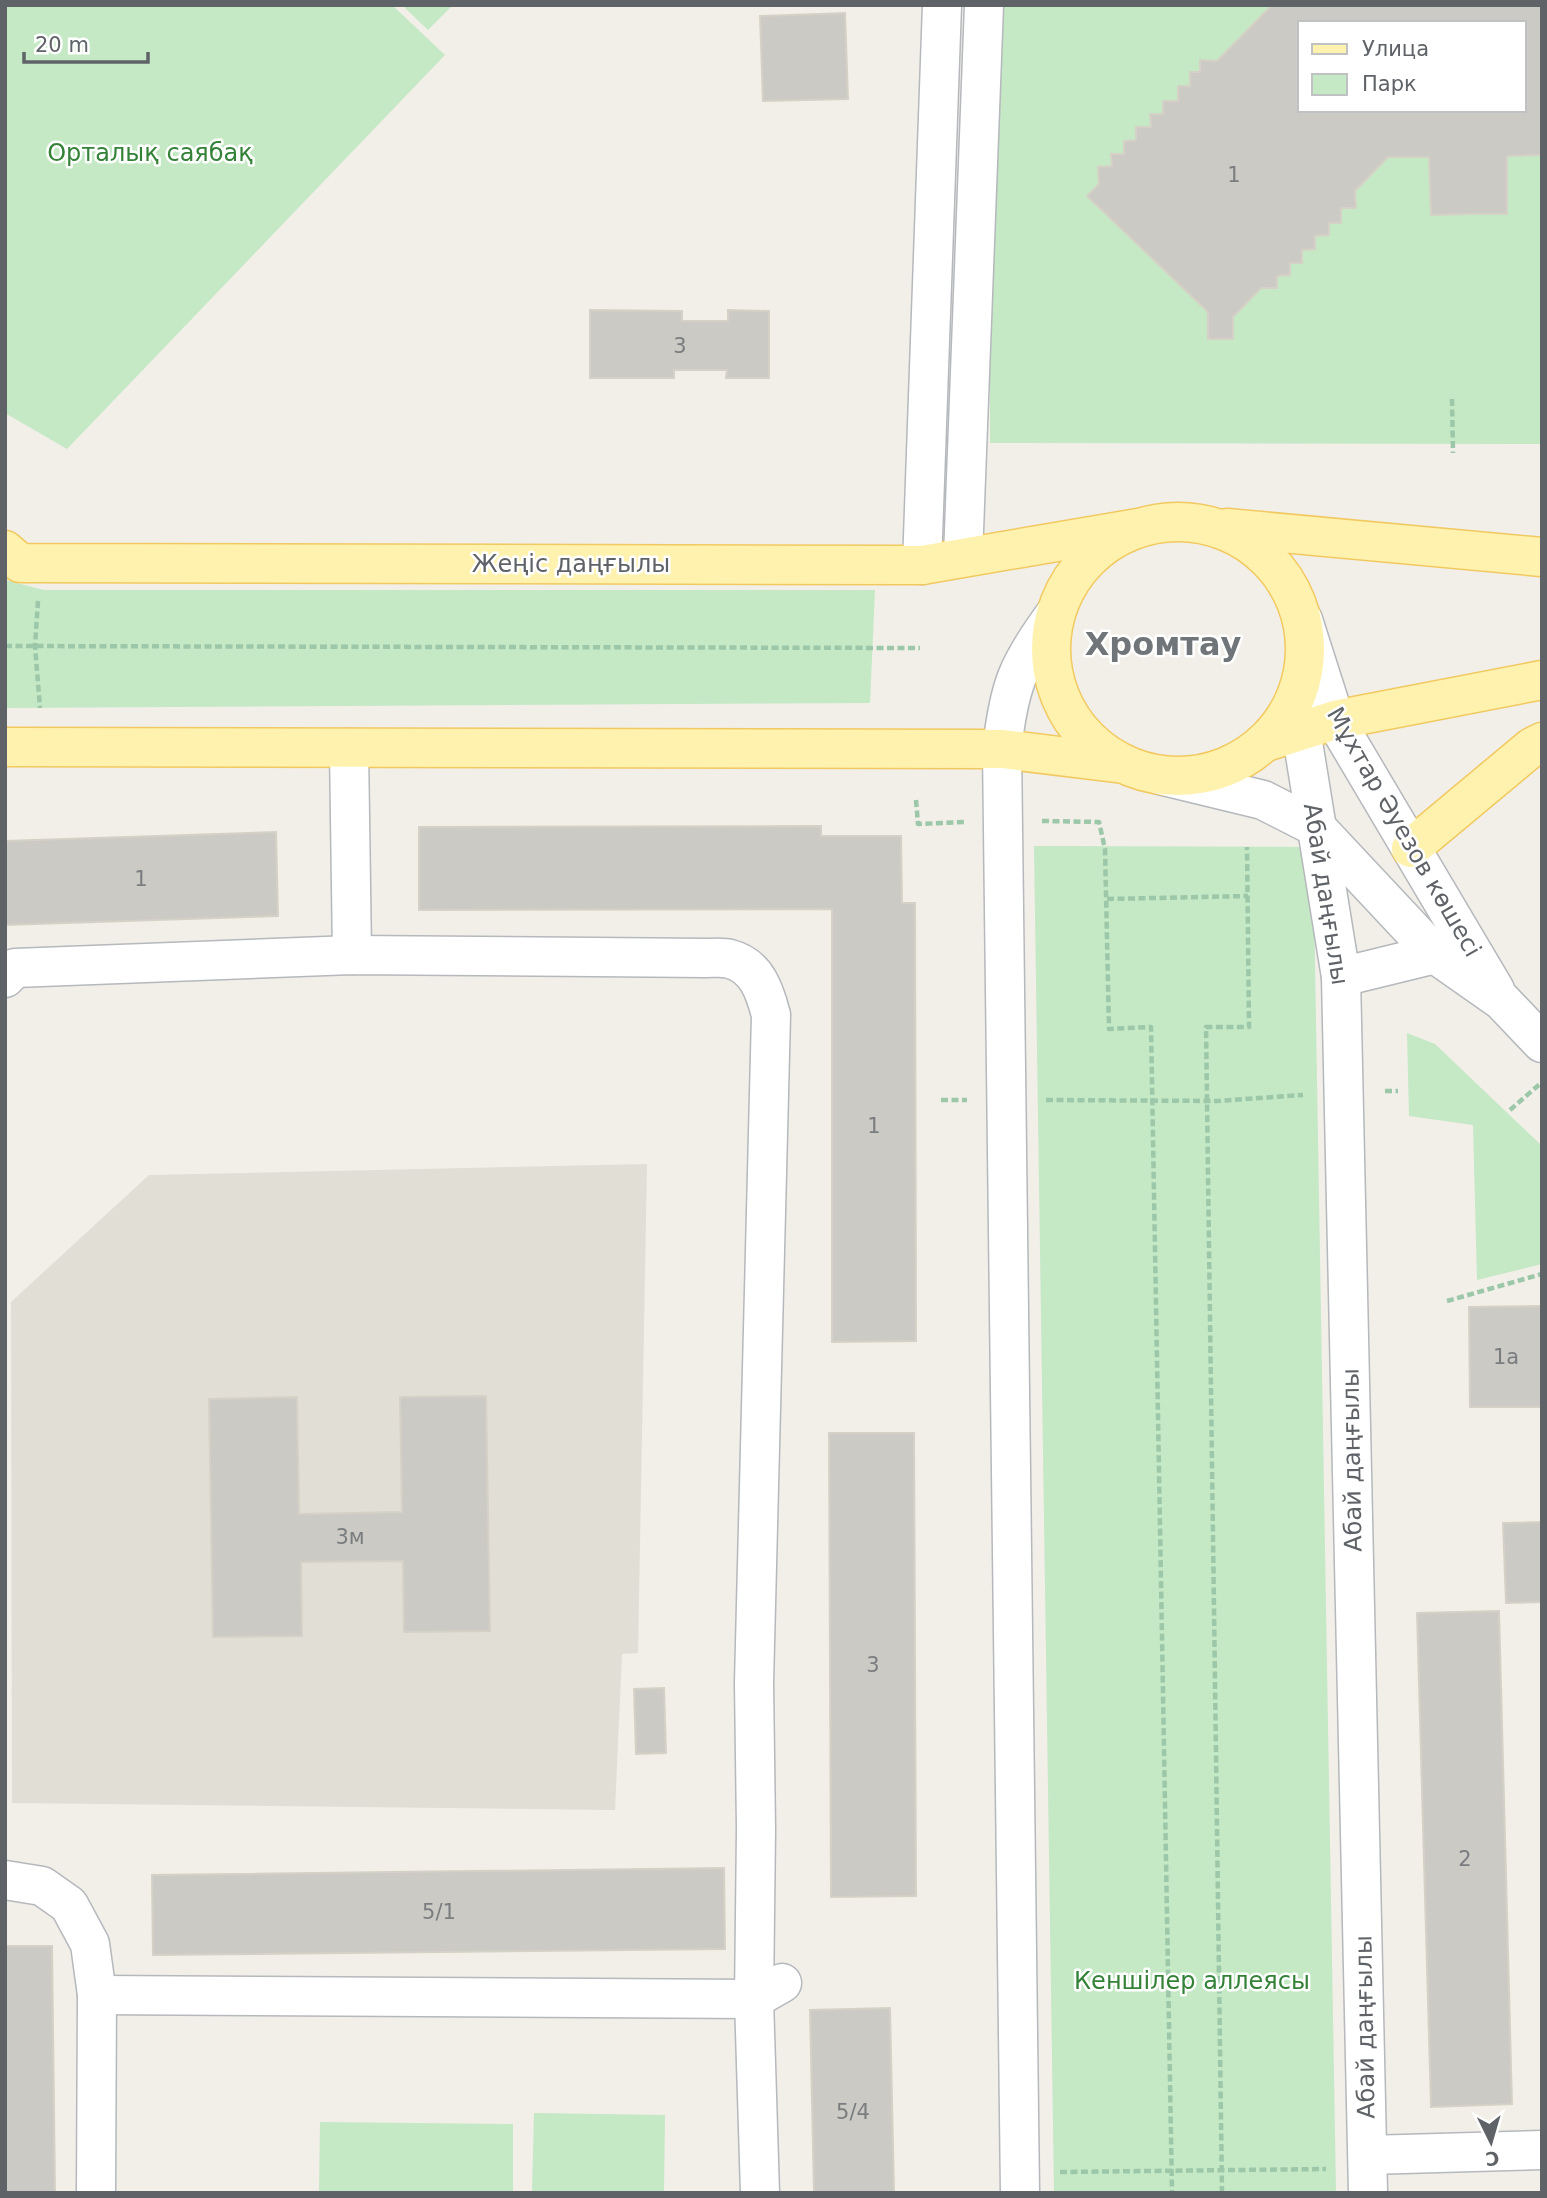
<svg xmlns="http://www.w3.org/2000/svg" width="1547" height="2198" viewBox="0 0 1547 2198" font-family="'DejaVu Sans',sans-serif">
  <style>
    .education { fill: #e1ded6 }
    .green { fill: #c5e8c5; fill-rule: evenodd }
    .building { fill: #cccac5; stroke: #d6d1c6; stroke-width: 2; fill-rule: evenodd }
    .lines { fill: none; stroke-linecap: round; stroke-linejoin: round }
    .minor-casing { stroke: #b5b8bc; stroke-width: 41 }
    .major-casing { stroke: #f2c960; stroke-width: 41 }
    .path { stroke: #9cc7a9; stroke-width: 4.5; stroke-dasharray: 7 3.5; stroke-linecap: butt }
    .minor { stroke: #fff; stroke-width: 38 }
    .major { stroke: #fff2af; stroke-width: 38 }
    .labels { text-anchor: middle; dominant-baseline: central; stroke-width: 5; stroke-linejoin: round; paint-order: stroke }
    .number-label { font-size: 21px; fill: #7a7d7f }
    .park-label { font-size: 24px; fill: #348238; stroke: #fff }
    .street-label { font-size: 24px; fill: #5f6368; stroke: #fff }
    .district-label { font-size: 32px; font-weight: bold; fill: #70757a; stroke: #fff }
  </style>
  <rect width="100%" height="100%" fill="#f1efe8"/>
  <polygon class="education" points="647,1164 638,1653 622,1654 615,1810 12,1803 11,1302 149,1175"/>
  <g class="green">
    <polygon points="5,5 392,5 445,55 67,449 5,413"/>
    <polygon points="402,5 453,5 428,30"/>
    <path d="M990,5H1542V444L990,443ZM1300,23H1524V110H1300Z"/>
    <polygon points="5,580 44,590 875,590 870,703 5,708"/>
    <polygon points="1034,846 1313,847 1336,2193 1054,2193"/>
    <polygon points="1407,1033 1435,1044 1542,1146 1542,1264 1477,1280 1473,1125 1409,1116"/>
    <polygon points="534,2113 665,2115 664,2193 532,2193"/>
    <polygon points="320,2122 513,2124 513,2193 319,2193"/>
  </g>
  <g class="building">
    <path d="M1272,5H1542V155L1507,156V214H1467L1431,215L1429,157H1388L1355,191L1356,208H1341V223H1329V235L1315,236V249L1302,250V263H1290V275L1277,276V288H1261L1233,317V339H1208V312L1087,196L1099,184L1098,167L1112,166L1111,154H1124V141L1136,140V127H1151L1150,114H1163V101H1178V86H1190V72H1200V60L1217,61ZM1300,23H1524V110H1300Z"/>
    <polygon points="845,13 848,99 763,101 760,16"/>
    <polygon points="590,310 682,311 682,321 728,321 728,310 769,311 769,378 726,378 727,370 674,370 674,378 590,378"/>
    <polygon points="821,826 821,836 901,836 902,903 915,903 916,1341 832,1342 832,909 419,910 419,827"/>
    <polygon points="276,832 278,916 5,925 5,841"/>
    <polygon points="1542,1306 1542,1407 1470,1407 1469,1307"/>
    <polygon points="486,1396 490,1631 404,1632 403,1561 301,1562 302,1636 213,1637 209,1399 297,1397 299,1514 402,1512 400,1397"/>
    <polygon points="829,1433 914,1433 916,1896 831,1897"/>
    <polygon points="1542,1522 1542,1602 1506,1603 1503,1523"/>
    <polygon points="1499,1611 1512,2104 1431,2107 1417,1613"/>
    <polygon points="664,1688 666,1753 636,1754 634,1689"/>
    <polygon points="724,1868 725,1949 153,1955 152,1875"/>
    <polygon points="5,1946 52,1946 55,2193 5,2193"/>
    <polygon points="890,2008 894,2193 814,2193 810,2010"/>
  </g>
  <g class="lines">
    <defs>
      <g id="minor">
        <polyline points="963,557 984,5"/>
        <polyline points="922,565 942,5"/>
        <polyline points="1303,620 1335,720 1495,990"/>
        <polyline points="1301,730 1341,977 1368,2193"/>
        <polyline points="349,748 352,955"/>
        <polyline points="1160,775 1263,800 1316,827 1435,954 1502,1001 1542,1043"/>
        <polyline points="1341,977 1435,954"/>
        <path d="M5,978L15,968L352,955L707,958C714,958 723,957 730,959C757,966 765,992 771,1015L754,1683L756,1829L754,1999L760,2193"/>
        <polyline points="5,1880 42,1886 69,1905 90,1944 97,1995 96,2193"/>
        <polyline points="97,1995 754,1999 782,1983"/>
        <polyline points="1368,2155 1542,2150"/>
        <path d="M1020,2193L1002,749C1009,686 1017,666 1055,614"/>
      </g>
      <g id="major">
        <circle cx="1178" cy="649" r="127"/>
        <polyline points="1227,528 1542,557"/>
        <polyline points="5,550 20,563 922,565 1138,528"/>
        <polyline points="1266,742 1335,720 1542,680"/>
        <polyline points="5,747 1002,749 1124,764"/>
        <polyline points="1411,848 1532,747 1542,742"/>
      </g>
    </defs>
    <use href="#minor" class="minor-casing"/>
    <use href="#major" class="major-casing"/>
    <g class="path">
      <polyline points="1452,399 1453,453"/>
      <polyline points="38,601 35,646 40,708"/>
      <polyline points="5,646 920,648"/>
      <polyline points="916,800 918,824 964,822"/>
      <polyline points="1042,821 1099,822 1105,849 1109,1029 1151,1027 1172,2193"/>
      <polyline points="1107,899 1248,896"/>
      <polyline points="1385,1091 1398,1091"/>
      <polyline points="941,1100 967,1100"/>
      <polyline points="1046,1100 1217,1101 1303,1095"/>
      <polyline points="1510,1110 1541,1083"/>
      <polyline points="1447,1301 1542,1274"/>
      <polyline points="1060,2172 1326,2169"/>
      <polyline points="1222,2193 1206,1027 1249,1027 1247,847"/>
    </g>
    <use href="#minor" class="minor"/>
    <use href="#major" class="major"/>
  </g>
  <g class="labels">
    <g class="number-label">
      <text x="1234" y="175">1</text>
      <text x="680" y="346">3</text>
      <text x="141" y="879">1</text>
      <text x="874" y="1126">1</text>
      <text x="1506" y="1357">1а</text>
      <text x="350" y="1537">3м</text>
      <text x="873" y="1665">3</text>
      <text x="1465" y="1859">2</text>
      <text x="439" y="1912">5/1</text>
      <text x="853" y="2112">5/4</text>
    </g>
    <g class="park-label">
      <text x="150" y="153">Орталық саябақ</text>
      <text x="1192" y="1981">Кеншілер аллеясы</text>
    </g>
    <g class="street-label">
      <text x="571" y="564">Жеңіс даңғылы</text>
      <text transform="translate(1404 832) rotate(60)">Мұхтар Әуезов көшесі</text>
      <text transform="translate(1326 894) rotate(81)">Абай даңғылы</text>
      <text transform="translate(1352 1460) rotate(-91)">Абай даңғылы</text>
      <text transform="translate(1365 2027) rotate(-91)">Абай даңғылы</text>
    </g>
    <g class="district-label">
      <text x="1163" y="644">Хромтау</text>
    </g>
  </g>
  <rect width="1547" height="2198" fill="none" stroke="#5f6368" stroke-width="14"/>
  <rect x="1298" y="21" width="228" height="91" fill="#ffffff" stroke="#bfc1c3" stroke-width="2"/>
  <rect x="1312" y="44" width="35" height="10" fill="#fff2af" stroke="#bfc1c3" stroke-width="2"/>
  <text x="1362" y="56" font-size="21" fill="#5f6368">Улица</text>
  <rect x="1312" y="74" width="35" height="21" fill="#c5e8c5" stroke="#bfc1c3" stroke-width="2"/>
  <text x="1362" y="91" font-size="21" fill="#5f6368">Парк</text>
  <g transform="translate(1491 2142) rotate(175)" stroke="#ffffff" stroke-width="5" paint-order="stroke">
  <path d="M0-5L12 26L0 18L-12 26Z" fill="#5f6368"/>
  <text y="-10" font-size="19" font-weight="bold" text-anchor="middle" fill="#5f6368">С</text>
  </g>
  <path d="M24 52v10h124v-10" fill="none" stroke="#5f6368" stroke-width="3.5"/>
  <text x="35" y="52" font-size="21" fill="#5f6368" stroke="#ffffff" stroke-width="5" paint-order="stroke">20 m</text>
</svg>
